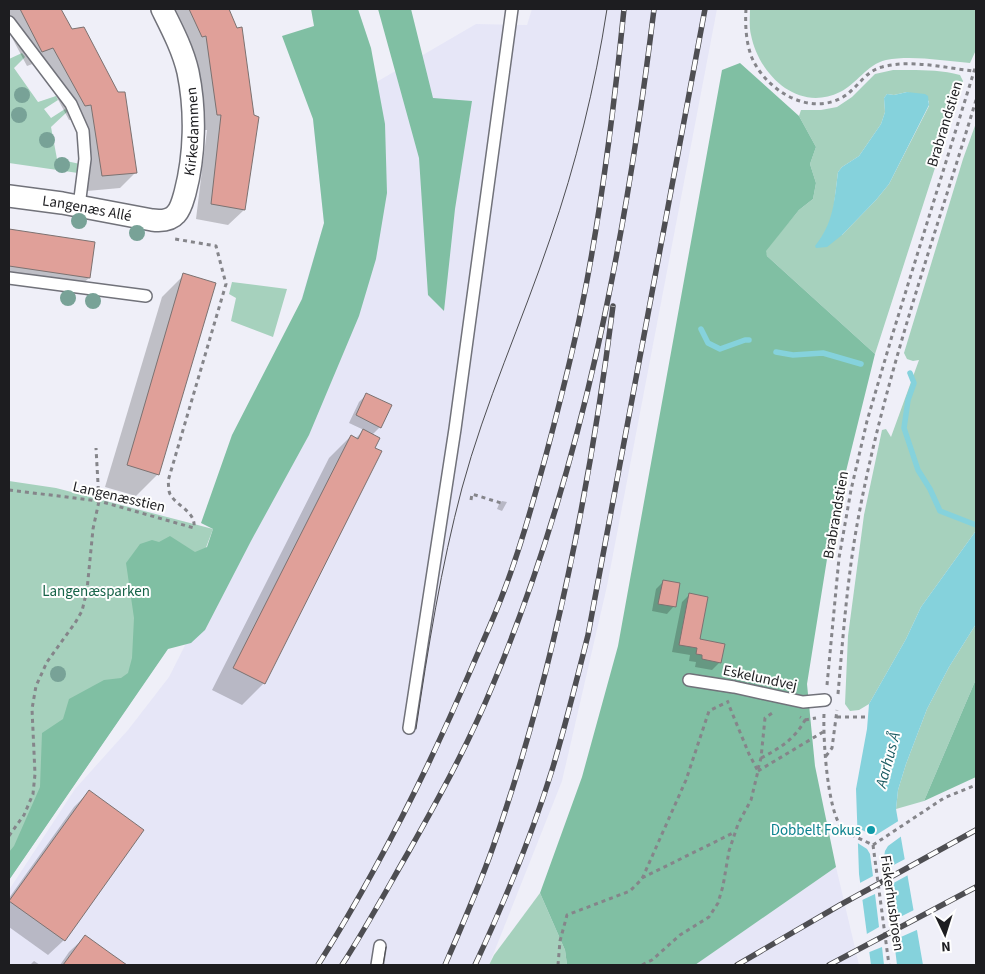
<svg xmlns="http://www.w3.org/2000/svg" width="985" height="974" viewBox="0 0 985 974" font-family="'Source Sans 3',sans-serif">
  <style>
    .built { fill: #e6e6f7 }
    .green { fill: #a6d1bd; fill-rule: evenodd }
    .forest { fill: #80bfa3 }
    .water { fill: #85d2dc }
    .pier { fill: #efeff8 }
    .shadow { fill: #0003 }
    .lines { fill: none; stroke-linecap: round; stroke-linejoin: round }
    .stream { stroke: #85d2dc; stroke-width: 5.5 }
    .building { fill: #e0a099; stroke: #7c7271 }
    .service-casing { stroke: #71727a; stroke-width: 14 }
    .minor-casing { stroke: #71727a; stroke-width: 24 }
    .path { stroke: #85858a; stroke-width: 3; stroke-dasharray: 4 4; stroke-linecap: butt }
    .service { stroke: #fff; stroke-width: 11 }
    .minor { stroke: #fff; stroke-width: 21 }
    .tram { stroke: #4e4e52; stroke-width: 1 }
    .rail-casing { stroke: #4e4e52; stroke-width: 5.5 }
    .rail { stroke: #fefefe; stroke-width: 4; stroke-dasharray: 11; stroke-linecap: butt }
    .tree { fill: #78a297 }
    .culture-dot { fill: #0f9aa8; stroke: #fefefe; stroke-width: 2 }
    .labels { text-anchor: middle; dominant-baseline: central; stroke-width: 4; stroke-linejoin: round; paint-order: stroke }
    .street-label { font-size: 15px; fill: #1d1d20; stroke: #fefefe }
    .park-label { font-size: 15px; fill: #166348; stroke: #fefefe }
    .culture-label { font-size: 15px; fill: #0d838f; stroke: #fefefe; text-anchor: end }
    .water-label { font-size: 16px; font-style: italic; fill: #1a5b62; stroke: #fefefe }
  </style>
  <rect width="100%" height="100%" fill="#efeff8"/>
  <g class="built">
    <polygon points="532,9 717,9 607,586 562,781 489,965 9,965 9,890 75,789 128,730 169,677 217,582 324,223 313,119 476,24 527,25"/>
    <polygon points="836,867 859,965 695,965"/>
  </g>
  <g class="green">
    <path d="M750,9H976V50L970,63C943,61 913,55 886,60C866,65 857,84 840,92C798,113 759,75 751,35C749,27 750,17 750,9Z"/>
    <polygon points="22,53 25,57 14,68 38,102 56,96 58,100 44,109 51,118 65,109 68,111 51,127 57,159 80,164 78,173 9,163 9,59"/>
    <path d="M893,70C915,70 938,69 960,75L963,81L875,354L767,256L765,251L799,210L813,199L816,183L810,164L816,147L799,116L801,110H821L837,107L852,97L875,74ZM907,92L929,101V106L889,184L876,200L842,235L825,233L833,213L838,172L842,167L859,156L881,124L885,112L884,98L887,94L894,95Z"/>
    <polygon points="976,123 975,532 921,607 906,639 869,704 859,710 850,711 845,704 848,636 864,515 882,430 886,429 891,437 919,360 913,361 907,359 904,353 963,159"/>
    <polygon points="232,282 287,289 273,337 231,321 236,298 229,294"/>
    <polygon points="9,481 56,488 213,529 168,648 9,880"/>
    <polygon points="976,624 976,679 924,801 896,809 898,790 906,764 927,709 949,667"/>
    <polygon points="540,893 565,950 567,965 489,965 494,955"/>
  </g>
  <g class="forest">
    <polygon points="311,9 358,9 371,48 385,124 387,193 376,259 359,316 309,435 251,541 205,630 191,643 168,649 9,880 9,852 14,846 40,787 42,733 63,719 69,699 104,680 121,678 128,673 132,658 134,618 126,563 140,544 152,540 159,542 170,536 195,552 207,547 213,529 201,523 232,435 302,299 324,223 313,119 282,36 314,26"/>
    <polygon points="378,9 411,9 433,98 472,101 455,209 444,311 428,295 419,158"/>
    <polygon points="740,63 799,116 816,147 810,164 816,183 813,199 799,210 766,251 767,256 875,354 832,528 807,684 815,766 836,867 695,965 567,965 565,950 540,893 582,777 618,646 722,70"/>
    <polygon points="976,679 976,777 924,801"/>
  </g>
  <g class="water">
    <path d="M907,92L925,94L928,96L929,105L889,184L876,200L842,235L827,247L816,248L815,246C834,222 834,202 838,172L842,167L859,156L881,124L885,112L884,98L887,94L894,95Z"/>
    <polygon points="976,521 976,624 949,667 927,709 906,764 898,790 896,809 923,965 871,965 859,874 856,789 867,729 869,704 906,639 921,607 975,532"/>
  </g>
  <polygon class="pier" points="900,820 903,835 888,846 885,851 884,857 886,869 907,858 910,874 888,886 892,921 916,909 919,929 894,940 897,965 884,965 882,947 867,953 865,935 879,927 875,894 860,901 858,884 873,876 870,854 867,849 856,842 856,827 872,835 876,835"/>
  <g class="shadow">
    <polygon points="9,9 59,9 71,31 136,172 120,188 87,191 76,119 69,120 38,62 27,66 9,32"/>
    <polygon points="167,9 227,9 237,29 244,210 228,225 196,219 207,130 202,130"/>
    <polygon points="9,231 94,243 89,278 77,289 9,279"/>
    <polygon points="184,275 158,474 136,496 105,487 162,297"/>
    <polygon points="367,394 380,427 372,435 264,683 242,705 212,690 329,458 351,436 355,439 364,430 349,423 359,402"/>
    <polygon points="502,501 507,502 502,511 497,509 499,504"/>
    <polygon points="663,582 674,606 667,614 652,611 656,589"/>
    <polygon points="689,595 698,640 720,662 712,670 695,667 696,662 689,661 690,655 672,652 682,602"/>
    <polygon points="89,792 64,940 48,955 9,927 9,898 74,807"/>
    <polygon points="85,937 125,965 60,965 69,952"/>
    <polygon points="34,961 40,965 30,965"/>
  </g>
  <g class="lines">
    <g class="stream">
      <polyline points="701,329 708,343 720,349 745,340 749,340"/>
      <polyline points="776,352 793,355 823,353 861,364"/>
      <polyline points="910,373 914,383 908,400 904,428 918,470 930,489 940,511 976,525"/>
    </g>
  </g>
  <g class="building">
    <polygon points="20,9 61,9 72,29 84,27 118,92 125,92 137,173 102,176 91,105 85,106 53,48 42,52"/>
    <polygon points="189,9 229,9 237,28 242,27 254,115 259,117 245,210 211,204 221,115 217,115 206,36 202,37"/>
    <polygon points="9,229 95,242 90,278 9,266"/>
    <polygon points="183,273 216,283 159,475 127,465"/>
    <polygon points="366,393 392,405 381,428 356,415"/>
    <polygon points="363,429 380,438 375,448 382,451 265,684 233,668 351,435 358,439"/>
    <polygon points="663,580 680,583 676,607 658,604"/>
    <polygon points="689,593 708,597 700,639 725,644 721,663 702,659 702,655 696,654 697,648 679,645"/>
    <polygon points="89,790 144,830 65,941 9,901"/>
    <polygon points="85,935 110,953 127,965 63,965"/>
  </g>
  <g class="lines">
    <defs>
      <g id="service">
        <polyline points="9,22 71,104 83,131 85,159 79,206"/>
        <polyline points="9,278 146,296"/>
        <polyline points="689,680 734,687 803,702 825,700"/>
        <polyline points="409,728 455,429 512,9"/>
        <polyline points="377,965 380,946"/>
      </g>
      <g id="minor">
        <path id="s1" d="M9,196L62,203L152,220C160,221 170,221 176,214C181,209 183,200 185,193C195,155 196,111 188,72C183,50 172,29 162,9"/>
      </g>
    </defs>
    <use href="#service" class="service-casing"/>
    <use href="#minor" class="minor-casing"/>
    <g class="path">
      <path d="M746,9C745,25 746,43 752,58C766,90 809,117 843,97C858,88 865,71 882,67C911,59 945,68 974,71"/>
      <path d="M9,490L99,501L194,528C196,511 177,507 170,494C168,490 169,485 168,481L226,284L216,246L175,239"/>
      <polyline points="471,500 472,494 501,503"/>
      <polyline points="827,685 839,558 851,490 867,421 892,336 976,65"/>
      <path d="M838,694C843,637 847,581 857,525C883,380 934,240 976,100"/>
      <path d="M824,714C823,738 827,810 842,828C848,834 865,841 873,845"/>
      <polyline points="837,717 865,717"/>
      <polyline points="805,720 816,718"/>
      <polyline points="826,756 832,748 837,710"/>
      <path d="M761,758C780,748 794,740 805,720L800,717"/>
      <polyline points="758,769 761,758 765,718 775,711"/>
      <polyline points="758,771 823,732"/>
      <polyline points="9,836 24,815 33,794 35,774 32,709 36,686 47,662 75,623 82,611 87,590 93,529 99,501 96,448"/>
      <polyline points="873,845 889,965"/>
      <polyline points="873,845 944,798 976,785"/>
      <polyline points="642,878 735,832"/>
      <polyline points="558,965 560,941 567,915 630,891 642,879 686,780 709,711 729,701"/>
      <polyline points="642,965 652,960 680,935 709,917 718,903 723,886 729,851 738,824 751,800 758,771 749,754 728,703"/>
    </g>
    <use href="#service" class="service"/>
    <use href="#minor" class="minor"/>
    <g class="tram">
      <path d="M416,729C428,648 441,567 462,488C485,403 522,322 550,239C576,164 595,87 607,9"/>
      <polyline points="383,965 386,947"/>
    </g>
    <defs>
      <g id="rail">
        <path d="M318,965C378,870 428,770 472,667C482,643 493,620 502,596C520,550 533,502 546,455C559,406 572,356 582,306C602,208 614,108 624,9"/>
        <path d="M342,965C366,928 387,889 409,851C440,796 470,741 494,682C583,468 626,238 654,9"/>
        <path d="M445,965C462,926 479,887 493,847C554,673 590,489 613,306"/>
        <path d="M475,965C505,901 532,835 553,767C566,723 577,679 588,635L705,9"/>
        <polyline points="737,965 840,905 976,830"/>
        <polyline points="829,965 976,887"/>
      </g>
    </defs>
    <use href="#rail" class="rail-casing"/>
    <use href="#rail" class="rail"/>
  </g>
  <g class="tree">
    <circle cx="22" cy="95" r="8"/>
    <circle cx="19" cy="115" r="8"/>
    <circle cx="47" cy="140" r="8"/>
    <circle cx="62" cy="165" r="8"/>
    <circle cx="79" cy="221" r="8"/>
    <circle cx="137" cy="233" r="8"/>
    <circle cx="68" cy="298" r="8"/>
    <circle cx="93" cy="301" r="8"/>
    <circle cx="58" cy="674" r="8"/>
  </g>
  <circle class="culture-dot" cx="871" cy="830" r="5"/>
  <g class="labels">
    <g class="street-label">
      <text transform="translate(945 124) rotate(-73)">Brabrandstien</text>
      <text stroke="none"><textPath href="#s1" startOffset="256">Kirkedammen</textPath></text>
      <text stroke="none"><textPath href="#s1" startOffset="79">Langenæs Allé</textPath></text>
      <text transform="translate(119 497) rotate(13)">Langenæsstien</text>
      <text transform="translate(836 515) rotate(-80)">Brabrandstien</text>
      <text transform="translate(760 678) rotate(12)">Eskelundvej</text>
      <text transform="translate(892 903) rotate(82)">Fiskerhusbroen</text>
    </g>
    <g class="park-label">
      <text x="96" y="591">Langenæsparken</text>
    </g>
    <g class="culture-label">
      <text x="861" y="830">Dobbelt Fokus</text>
    </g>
    <g class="water-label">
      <text transform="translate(888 760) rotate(-75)">Aarhus Å</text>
    </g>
  </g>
  <rect width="985" height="974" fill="none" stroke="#1d1d20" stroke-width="20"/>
  <g transform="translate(945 934) rotate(176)" stroke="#fefefe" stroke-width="4" paint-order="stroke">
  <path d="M0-4L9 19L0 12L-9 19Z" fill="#1d1d20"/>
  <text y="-8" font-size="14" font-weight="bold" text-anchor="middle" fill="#1d1d20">N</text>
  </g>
</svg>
